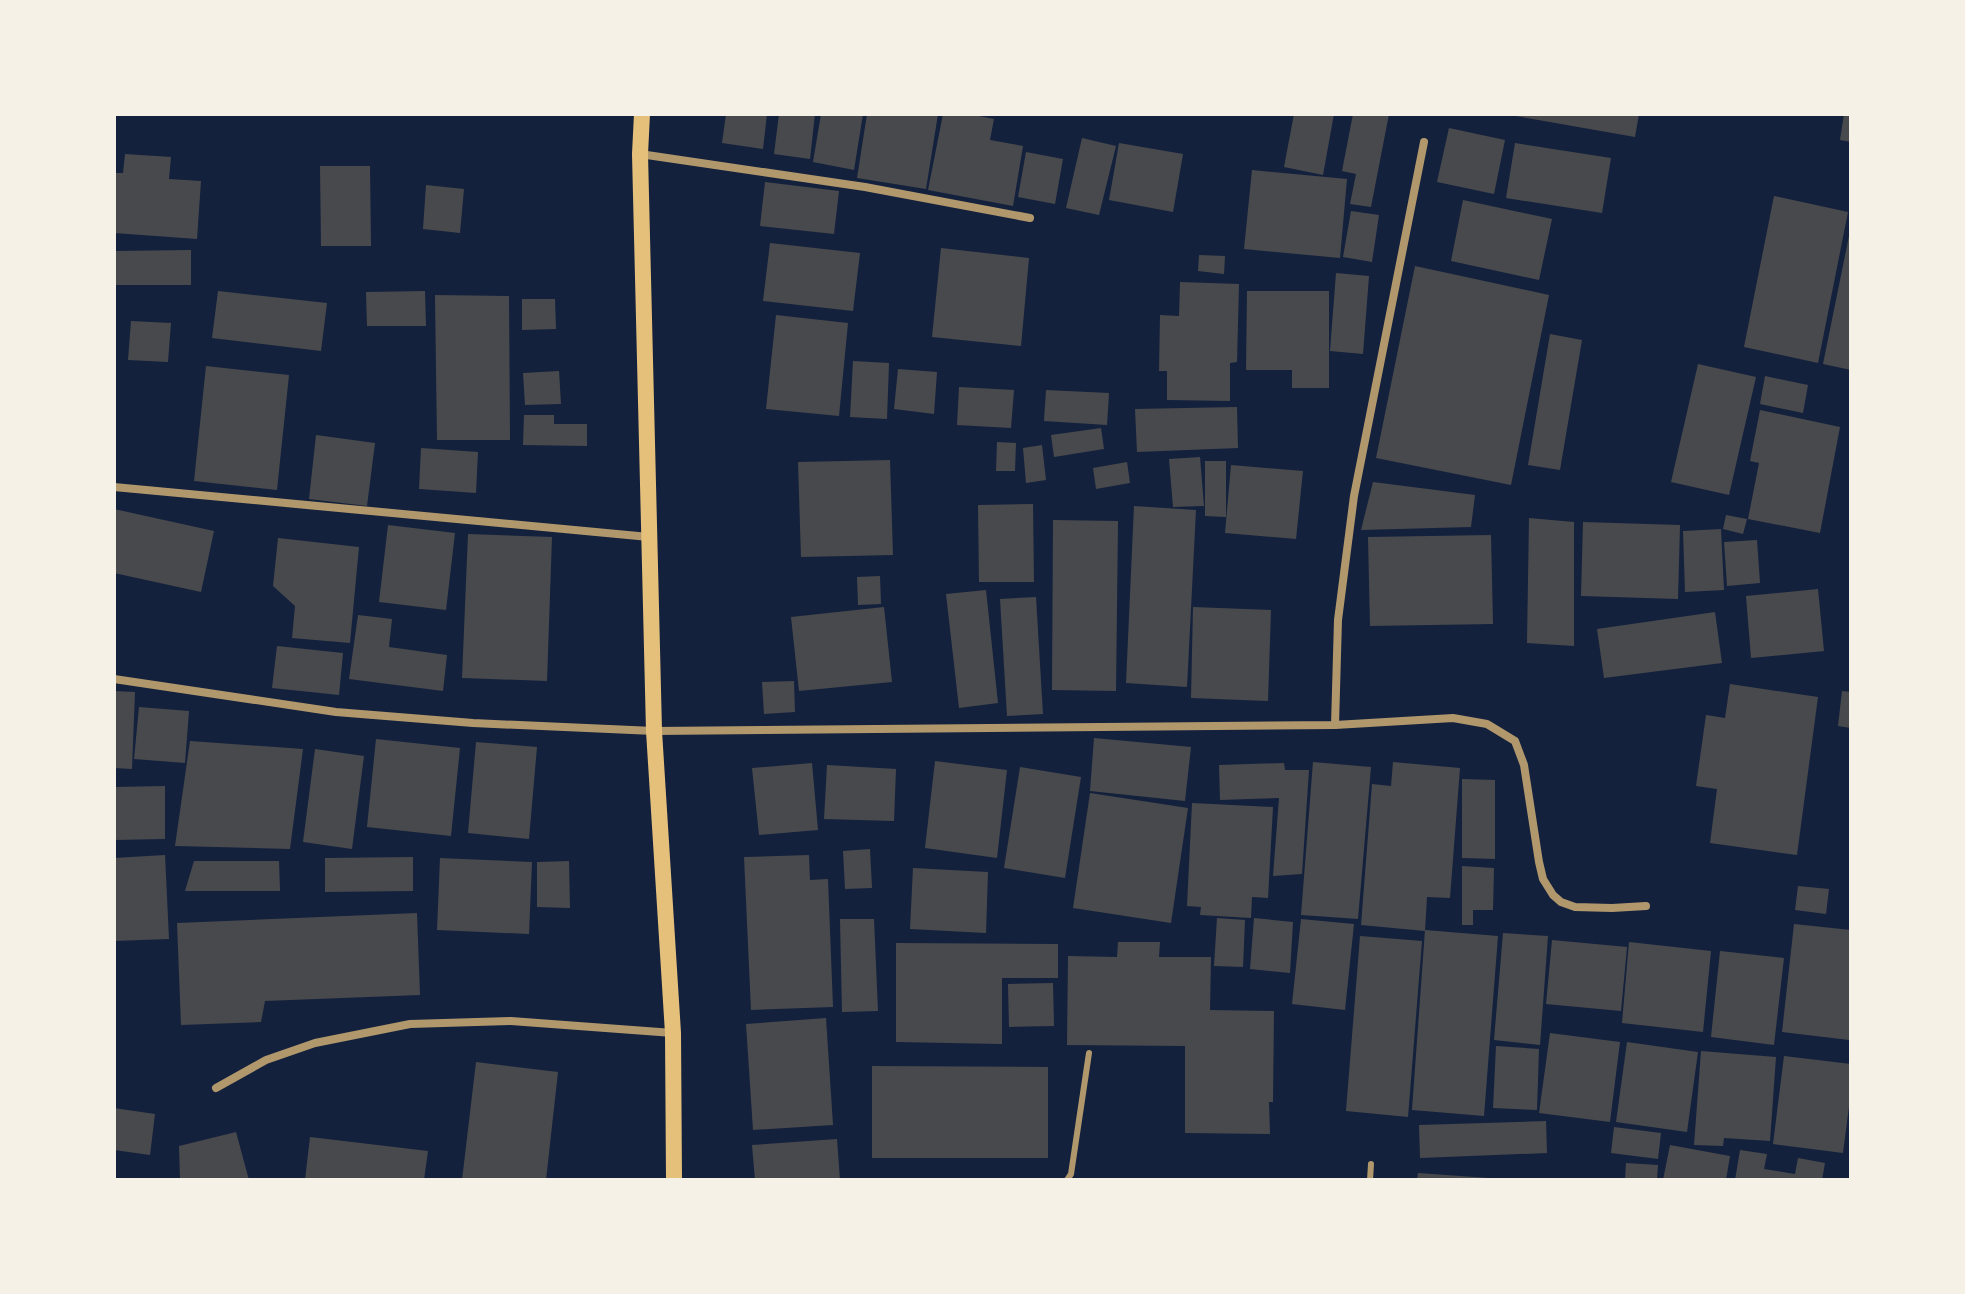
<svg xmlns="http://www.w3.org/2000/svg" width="1965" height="1294" viewBox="0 0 1965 1294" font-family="Jost,sans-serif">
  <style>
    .building { fill: #48494c }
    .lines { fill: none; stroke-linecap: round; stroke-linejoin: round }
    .service { stroke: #b1986c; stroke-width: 6 }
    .minor { stroke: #b1986c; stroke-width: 8 }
    .secondary { stroke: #e5c07b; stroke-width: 16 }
  </style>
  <rect width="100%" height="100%" fill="#14213d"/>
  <g class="building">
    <polygon points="726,114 767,114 763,149 722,143"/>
    <polygon points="779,114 815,114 810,159 774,154"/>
    <polygon points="821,114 863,114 854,170 813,162"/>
    <polygon points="867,114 938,114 926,189 857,178"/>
    <polygon points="943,114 969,114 994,119 990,140 1023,146 1013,206 928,190"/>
    <polygon points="1294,114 1334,114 1323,175 1284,167"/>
    <polygon points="1353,114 1389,114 1371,207 1350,204 1356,174 1342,171"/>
    <polygon points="1516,114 1639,114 1635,137 1516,116"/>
    <polygon points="1844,114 1851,114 1851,142 1840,140"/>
    <polygon points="1449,128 1505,140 1494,194 1437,182"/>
    <polygon points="1082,138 1116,146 1099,215 1066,208"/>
    <polygon points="1119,143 1183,154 1173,212 1109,200"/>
    <polygon points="1515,143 1611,158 1602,213 1506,198"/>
    <polygon points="1026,152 1063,159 1055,204 1018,197"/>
    <polygon points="125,154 171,157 169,179 201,181 197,239 114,233 114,173 123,173"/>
    <polygon points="320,166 370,166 371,246 321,246"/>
    <polygon points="1252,170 1347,179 1340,258 1244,249"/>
    <polygon points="765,182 839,191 834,234 760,226"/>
    <polygon points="426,185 464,189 460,233 423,229"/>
    <polygon points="1774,196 1848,212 1818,363 1744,347"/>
    <polygon points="1463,200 1552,219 1539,280 1451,261"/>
    <polygon points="1351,211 1379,215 1372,262 1343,257"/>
    <polygon points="1850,231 1851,231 1851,370 1823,364"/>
    <polygon points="770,243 860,253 853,311 763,301"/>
    <polygon points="941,248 1029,258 1021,346 932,337"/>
    <polygon points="191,250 191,285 114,285 114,251"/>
    <polygon points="1199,255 1225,256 1224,274 1198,271"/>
    <polygon points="1415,266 1549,295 1511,485 1376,458"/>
    <polygon points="1336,273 1369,276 1363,354 1330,351"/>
    <polygon points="1180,282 1239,284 1237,362 1230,363 1230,401 1167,400 1167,371 1159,371 1160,315 1179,316"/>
    <polygon points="218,291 327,303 321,351 212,338"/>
    <polygon points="425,291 426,326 367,326 366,292"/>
    <polygon points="1247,291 1329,291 1329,388 1292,388 1292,370 1246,370"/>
    <polygon points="435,295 509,296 510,440 437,440"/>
    <polygon points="522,299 555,299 556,329 522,330"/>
    <polygon points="776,315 848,323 839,416 766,409"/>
    <polygon points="131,321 171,323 168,362 128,360"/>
    <polygon points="1550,334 1582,340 1560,470 1528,465"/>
    <polygon points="853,361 889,363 887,419 850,417"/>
    <polygon points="1698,364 1756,377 1729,495 1671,482"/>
    <polygon points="206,366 289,375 277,490 194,481"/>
    <polygon points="898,369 937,372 934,414 894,409"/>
    <polygon points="559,371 561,404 525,405 523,373"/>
    <polygon points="1765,376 1808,385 1803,413 1760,404"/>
    <polygon points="959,387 1014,390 1011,428 957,425"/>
    <polygon points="1046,390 1109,393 1107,425 1044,421"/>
    <polygon points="1237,407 1238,448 1137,452 1135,409"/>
    <polygon points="1760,410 1840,427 1820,533 1748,519 1759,463 1750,461"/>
    <polygon points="524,415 554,415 554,424 587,424 587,446 523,445"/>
    <polygon points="1101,428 1104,449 1054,457 1051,435"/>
    <polygon points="316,435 375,443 367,506 309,499"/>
    <polygon points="997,442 1016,443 1015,471 996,471"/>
    <polygon points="1042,445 1046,480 1026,483 1023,448"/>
    <polygon points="421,448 478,452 476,493 419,489"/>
    <polygon points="1200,457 1204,506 1173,507 1169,459"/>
    <polygon points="890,460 893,555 801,557 798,462"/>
    <polygon points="1205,461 1226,461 1226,517 1205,516"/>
    <polygon points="1127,462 1130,483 1096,489 1093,468"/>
    <polygon points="1231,465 1303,471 1296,539 1225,533"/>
    <polygon points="1373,482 1475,495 1471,527 1361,530"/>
    <polygon points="1033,504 1034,582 979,582 978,505"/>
    <polygon points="1134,506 1196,510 1187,687 1126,683"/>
    <polygon points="114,509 214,531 201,592 114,573"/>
    <polygon points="1726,515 1747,519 1743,534 1723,529"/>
    <polygon points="1529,518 1574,522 1574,646 1527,643"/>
    <polygon points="1053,520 1118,521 1116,691 1052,690"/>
    <polygon points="1583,522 1680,525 1678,599 1581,596"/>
    <polygon points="388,525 455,533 446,610 379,602"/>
    <polygon points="1721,529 1724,590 1685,592 1683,531"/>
    <polygon points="468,534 552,537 547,681 462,678"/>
    <polygon points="1491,535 1493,624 1370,626 1368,537"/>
    <polygon points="278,538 359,547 350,643 292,638 295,606 273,586"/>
    <polygon points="1757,540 1760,583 1727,586 1724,542"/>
    <polygon points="880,576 881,604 858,605 857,577"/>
    <polygon points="1818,589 1824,651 1751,658 1746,596"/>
    <polygon points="986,590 998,703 959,708 946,594"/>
    <polygon points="1036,597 1043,714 1007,716 1000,599"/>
    <polygon points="884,607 892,682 799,691 791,617"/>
    <polygon points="1193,607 1271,610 1268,701 1191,698"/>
    <polygon points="1715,612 1722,663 1604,678 1597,629"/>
    <polygon points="358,615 392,619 389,647 447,655 443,691 349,679"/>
    <polygon points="277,646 343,653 339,695 272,688"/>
    <polygon points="794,681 795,712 764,714 762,682"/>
    <polygon points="1730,684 1818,697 1797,855 1710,843 1717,789 1696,786 1706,715 1725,718"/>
    <polygon points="114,691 135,692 132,769 114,768"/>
    <polygon points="1842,691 1851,692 1851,728 1838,726"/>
    <polygon points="139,707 189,711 185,763 134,759"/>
    <polygon points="1094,738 1191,747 1185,801 1090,791"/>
    <polygon points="376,739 460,748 451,836 367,827"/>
    <polygon points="190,741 303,749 290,849 175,846"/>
    <polygon points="476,742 537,747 529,839 468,833"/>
    <polygon points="315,749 364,756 352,849 303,842"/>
    <polygon points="935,761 1007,770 997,858 925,848"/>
    <polygon points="1313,762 1371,767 1358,919 1301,915"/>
    <polygon points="1393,762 1460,768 1450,898 1427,897 1425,931 1361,925 1372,784 1391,786"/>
    <polygon points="812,763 818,830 759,835 752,768"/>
    <polygon points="1284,763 1285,770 1309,770 1302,874 1273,876 1279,798 1220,800 1219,765"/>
    <polygon points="827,765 896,769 894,821 824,819"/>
    <polygon points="1020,767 1081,777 1065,878 1004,868"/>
    <polygon points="1462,779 1495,780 1495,859 1462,858"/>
    <polygon points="165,786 165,839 114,840 114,787"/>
    <polygon points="1090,793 1188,808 1171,923 1073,908"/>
    <polygon points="1192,803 1273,807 1268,898 1252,897 1251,918 1200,915 1201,907 1187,906"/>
    <polygon points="870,849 872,888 845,889 843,851"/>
    <polygon points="165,855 169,939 114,941 114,858"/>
    <polygon points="809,855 810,880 828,879 833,1007 751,1010 744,857"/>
    <polygon points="413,857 413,891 325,892 325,858"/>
    <polygon points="440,858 532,862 529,934 437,930"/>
    <polygon points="194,861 279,861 280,891 185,891"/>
    <polygon points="569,861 570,908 537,907 537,862"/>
    <polygon points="1462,866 1494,868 1493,910 1473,910 1473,925 1462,925"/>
    <polygon points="913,868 988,872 986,933 910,929"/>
    <polygon points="1798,886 1829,889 1826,914 1795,910"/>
    <polygon points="417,913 420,995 265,1001 261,1022 181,1025 177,923"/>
    <polygon points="1217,918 1245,920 1243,967 1214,966"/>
    <polygon points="1254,918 1293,922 1290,973 1250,969"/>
    <polygon points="840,919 874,919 878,1011 842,1012"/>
    <polygon points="1301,919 1354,924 1345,1010 1292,1004"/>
    <polygon points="1794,924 1851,930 1851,1023 1849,1040 1782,1032"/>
    <polygon points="1425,930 1498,936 1484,1116 1412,1110"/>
    <polygon points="1503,933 1548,936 1540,1045 1494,1040"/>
    <polygon points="1360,936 1422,941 1408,1117 1346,1111"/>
    <polygon points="1552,940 1627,947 1621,1011 1546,1004"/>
    <polygon points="1118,942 1160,942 1159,957 1211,957 1210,1010 1274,1011 1273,1102 1269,1102 1270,1134 1185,1133 1185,1046 1067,1045 1068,956 1117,957"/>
    <polygon points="1629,942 1711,951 1703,1032 1622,1023"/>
    <polygon points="896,943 1058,944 1058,978 1002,978 1002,1044 896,1042"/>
    <polygon points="1720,951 1784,958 1774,1045 1711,1037"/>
    <polygon points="1053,983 1054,1026 1009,1027 1008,984"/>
    <polygon points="826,1018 833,1125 753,1130 746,1024"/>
    <polygon points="1550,1033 1620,1042 1610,1122 1539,1113"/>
    <polygon points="1627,1042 1698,1052 1687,1132 1616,1122"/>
    <polygon points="1496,1046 1539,1049 1537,1110 1493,1108"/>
    <polygon points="1701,1051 1776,1057 1770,1141 1724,1138 1723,1146 1694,1145"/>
    <polygon points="1784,1056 1851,1064 1851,1091 1843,1153 1773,1144"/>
    <polygon points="476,1062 558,1072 546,1180 462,1180"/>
    <polygon points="872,1066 1048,1067 1048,1158 872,1158"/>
    <polygon points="114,1108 155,1114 150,1155 114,1150"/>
    <polygon points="1546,1121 1547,1153 1420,1158 1419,1125"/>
    <polygon points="1614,1127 1661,1133 1658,1159 1611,1153"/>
    <polygon points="236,1132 249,1180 180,1180 179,1146"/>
    <polygon points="310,1137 428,1151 424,1180 305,1180"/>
    <polygon points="837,1139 840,1180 755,1180 752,1145"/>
    <polygon points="1670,1145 1730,1156 1726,1180 1663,1180"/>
    <polygon points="1740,1150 1767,1154 1764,1169 1795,1174 1798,1158 1825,1163 1822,1180 1735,1180"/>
    <polygon points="1626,1163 1658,1165 1657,1180 1625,1180"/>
    <polygon points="1418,1173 1489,1178 1489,1180 1417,1180"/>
  </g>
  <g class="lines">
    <g class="service">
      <polyline points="1067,1180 1071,1174 1089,1053"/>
      <polyline points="1370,1180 1371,1164"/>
    </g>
    <g class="minor">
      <polyline points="640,154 865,187 1030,218"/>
      <polyline points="114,487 649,537"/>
      <polyline points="114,679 336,712 473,723 654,731 1335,725 1453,718 1487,724 1515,741 1524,765 1539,862 1543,879 1553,895 1561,902 1575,907 1612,908 1646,906"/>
      <polyline points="1335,725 1338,620 1354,496 1424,142"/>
      <polyline points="216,1088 266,1060 315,1043 410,1024 511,1021 673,1033"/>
    </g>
    <polyline class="secondary" points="642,114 640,154 654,731 673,1033 674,1180"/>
  </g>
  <rect width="1965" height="1294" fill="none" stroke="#f6f1e7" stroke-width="232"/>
</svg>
